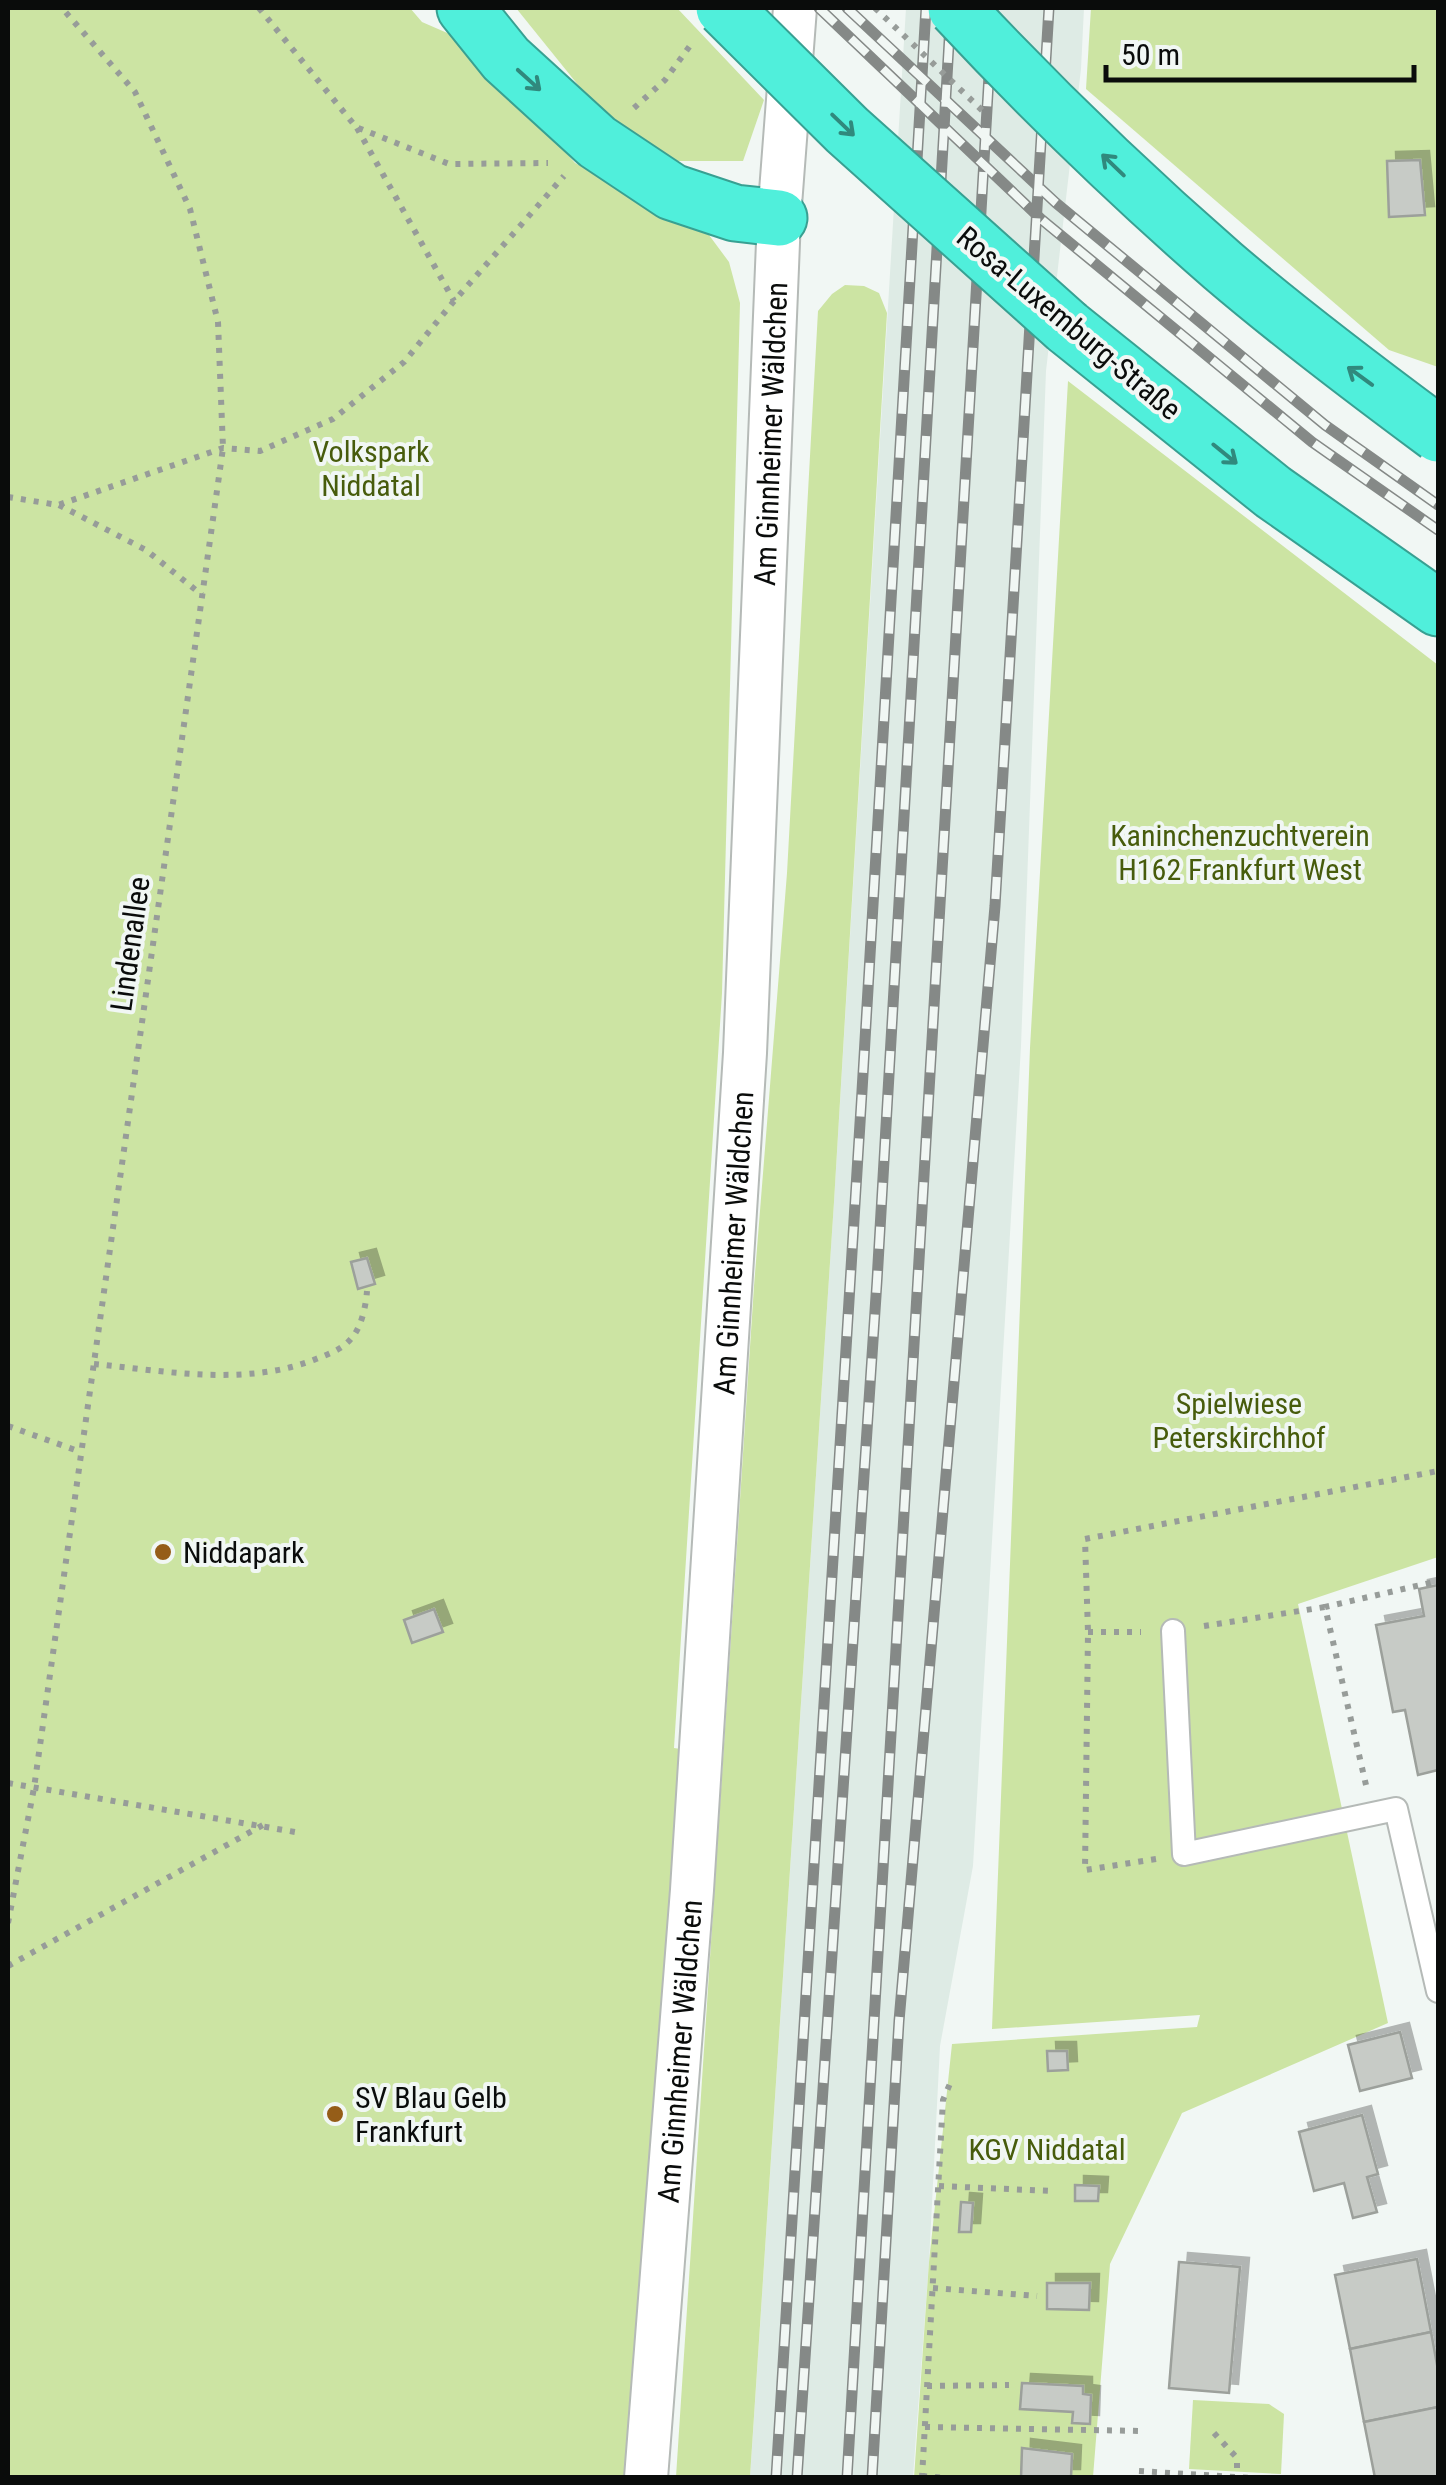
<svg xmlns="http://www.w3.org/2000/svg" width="1446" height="2485" viewBox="0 0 1446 2485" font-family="'Roboto Condensed',sans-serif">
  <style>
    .built { fill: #deebe5 }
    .green { fill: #cce4a3 }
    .building { fill: #c7cbc6; stroke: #9ca09b; stroke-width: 2.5; filter: url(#shadow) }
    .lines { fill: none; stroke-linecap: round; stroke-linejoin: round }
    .lane-casing { stroke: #b5bab7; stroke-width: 26 }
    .street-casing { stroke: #b5bab7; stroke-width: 46 }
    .highway-casing { stroke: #38a092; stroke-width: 59 }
    .path { stroke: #979c99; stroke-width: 6; stroke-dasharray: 5 8; stroke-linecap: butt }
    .lane { stroke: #fff; stroke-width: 22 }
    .street { stroke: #fff; stroke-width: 42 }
    .highway { stroke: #50efdb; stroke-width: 55 }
    .rail-casing { stroke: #858987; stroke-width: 11 }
    .rail { stroke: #f1f7f4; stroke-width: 8; stroke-dasharray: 22; stroke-linecap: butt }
    .highway-bridge-casing { stroke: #38a092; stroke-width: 59; stroke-linecap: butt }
    .path-bridge { stroke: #979c99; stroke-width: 6; stroke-dasharray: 5 8; stroke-linecap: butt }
    .highway-bridge { stroke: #50efdb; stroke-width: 55 }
    .oneway { stroke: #30897d }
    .poi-dot { fill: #955d18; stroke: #f1f7f4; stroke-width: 4 }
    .labels { text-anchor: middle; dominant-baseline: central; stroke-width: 8; stroke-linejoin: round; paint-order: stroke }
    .street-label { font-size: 30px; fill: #0a0c0b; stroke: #f1f7f4 }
    .park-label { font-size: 30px; fill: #475c0c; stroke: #f1f7f4 }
    .poi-label { font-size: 30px; fill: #0a0c0b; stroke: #f1f7f4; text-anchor: start }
  </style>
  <defs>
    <filter id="shadow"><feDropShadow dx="9" dy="-9" stdDeviation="0" flood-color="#0004"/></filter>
  </defs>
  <rect width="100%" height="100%" fill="#f1f7f4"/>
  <polygon class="built" points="906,8 1084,8 1081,69 1046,371 1021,1046 973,1866 940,2046 929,2262 913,2477 750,2478 834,1202"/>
  <g class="green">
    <polygon points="8,8 410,8 422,22 468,42 575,163 709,235 729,262 740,303 722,993 674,1748 694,1751 630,2477 8,2478"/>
    <polygon points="516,8 677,8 764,100 743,161 677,161 616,132"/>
    <polygon points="1091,8 1438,8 1438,367 1389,350 1086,89"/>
    <polygon points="845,285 864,286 879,293 887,313 834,1202 750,2477 676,2477 754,1286 787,873 818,311 832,294"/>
    <polygon points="1068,381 1438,665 1438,1557 1298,1604 1388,2023 1182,2113 1110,2264 1093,2477 914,2478 929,2262 952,2044 1197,2027 1200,2015 992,2029 1030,1048"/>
    <polygon points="1193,2400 1269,2404 1284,2414 1281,2474 1189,2469"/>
  </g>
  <g class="building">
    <polygon points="1420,160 1425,215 1389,217 1387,161"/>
    <polygon points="367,1258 375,1284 358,1289 351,1262"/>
    <polygon points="1438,1585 1438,1770 1418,1775 1405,1710 1393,1712 1376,1625 1424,1616 1419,1589"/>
    <polygon points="434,1609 443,1632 412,1643 404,1620"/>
    <polygon points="1400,2032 1412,2078 1360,2091 1348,2045"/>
    <polygon points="1047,2051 1067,2051 1068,2070 1048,2071"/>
    <polygon points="1362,2115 1378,2174 1367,2177 1377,2212 1353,2218 1344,2183 1314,2191 1299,2132"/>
    <polygon points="1075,2185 1099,2186 1098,2201 1075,2201"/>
    <polygon points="961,2202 973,2203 971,2232 959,2232"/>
    <polygon points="1417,2259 1431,2332 1350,2349 1335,2275"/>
    <polygon points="1179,2262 1240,2267 1229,2393 1169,2388"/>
    <polygon points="1047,2283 1090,2283 1089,2310 1047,2309"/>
    <polygon points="1431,2332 1438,2370 1438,2407 1364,2422 1350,2349"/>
    <polygon points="1022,2383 1083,2386 1083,2394 1091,2395 1090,2424 1072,2423 1073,2412 1020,2409"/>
    <polygon points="1438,2407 1438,2478 1375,2478 1364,2422"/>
    <polygon points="1022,2448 1072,2454 1071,2478 1021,2478"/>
  </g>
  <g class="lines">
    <defs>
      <polyline id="lane" points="1173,1631 1184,1854 1396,1809 1438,1991"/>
      <g id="street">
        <path id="s1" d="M646,2478L692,1890L745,1053L779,218L795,8"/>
      </g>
      <g id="highway">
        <polyline points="465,8 506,59 597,142 672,192 735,213 779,218"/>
        <polyline points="1067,327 1273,492 1438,608"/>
      </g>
    </defs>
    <use href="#lane" class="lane-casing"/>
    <use href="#street" class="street-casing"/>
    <use href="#highway" class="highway-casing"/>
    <g class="path">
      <polyline points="259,8 356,127 449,164 548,163"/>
      <polyline points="634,108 665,80 692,43"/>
      <polyline points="357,128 454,301"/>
      <polyline points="8,497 58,505 223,448 260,451 333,419 404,362 454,301 564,176"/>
      <polyline points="59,505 146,550 202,595"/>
      <path d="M94,1364C166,1371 246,1387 316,1359C331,1353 344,1349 354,1335C362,1324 366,1305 367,1291"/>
      <polyline points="8,1426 81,1452"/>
      <polyline points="1204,1626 1325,1607"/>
      <polyline points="1088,1632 1141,1632"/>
      <polyline points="8,1783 301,1833"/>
      <polyline points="1366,1785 1325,1607 1438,1581"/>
      <polyline points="1156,1859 1085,1870 1088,1632 1085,1539 1438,1471"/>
      <polyline points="8,1923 34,1788 223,448 218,322 190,209 135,92 62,8"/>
      <polyline points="8,1966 263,1825"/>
      <polyline points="939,2186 1053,2191"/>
      <polyline points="933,2288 1037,2296"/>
      <polyline points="927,2386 1009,2385"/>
      <polyline points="925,2427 1142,2431"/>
      <polyline points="1214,2433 1237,2458 1237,2477"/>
      <polyline points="1139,2471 1251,2478"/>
      <polyline points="922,2476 946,2478"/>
      <polyline points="922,2478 943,2100 952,2079"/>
    </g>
    <use href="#lane" class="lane"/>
    <use href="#street" class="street"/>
    <use href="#highway" class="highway"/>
    <defs>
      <g id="rail">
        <polyline points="819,8 1041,219 1312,442 1438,530"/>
        <polyline points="847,8 1056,203 1325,425 1438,505"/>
        <polyline points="776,2478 862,1091 926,8"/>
        <polyline points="797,2478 877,1281 951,8"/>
        <polyline points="847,2478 993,8"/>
        <polyline points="872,2478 899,2021 995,906 1049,8"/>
      </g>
    </defs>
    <use href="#rail" class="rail-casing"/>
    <use href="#rail" class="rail"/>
    <defs>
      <g id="highway-bridge">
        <polyline points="724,8 847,130 1067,327"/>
        <path d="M956,8C1040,98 1130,185 1223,266C1292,325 1365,380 1438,434"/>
      </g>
    </defs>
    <use href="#highway-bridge" class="highway-bridge-casing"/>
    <polyline class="path-bridge" points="875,8 986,114"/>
    <use href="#highway-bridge" class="highway-bridge"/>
  </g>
  <defs><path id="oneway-shaft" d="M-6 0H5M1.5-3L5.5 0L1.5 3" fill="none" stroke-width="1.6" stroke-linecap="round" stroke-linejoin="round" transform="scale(2.5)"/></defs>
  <g class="oneway">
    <use href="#oneway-shaft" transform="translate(529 80) rotate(42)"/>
    <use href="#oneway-shaft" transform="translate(843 125) rotate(44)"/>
    <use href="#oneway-shaft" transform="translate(1113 165) rotate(-136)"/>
    <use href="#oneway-shaft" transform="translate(1360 376) rotate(-144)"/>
    <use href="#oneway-shaft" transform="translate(1225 454) rotate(39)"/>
  </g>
  <g class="poi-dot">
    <circle cx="163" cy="1552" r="10"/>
    <circle cx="335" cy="2114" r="10"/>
  </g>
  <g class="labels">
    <g class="street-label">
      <text transform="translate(1069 323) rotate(40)">Rosa-Luxemburg-Straße</text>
      <text stroke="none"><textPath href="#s1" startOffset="2048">Am Ginnheimer Wäldchen</textPath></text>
      <text transform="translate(130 944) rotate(-82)">Lindenallee</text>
      <text stroke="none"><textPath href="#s1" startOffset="1238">Am Ginnheimer Wäldchen</textPath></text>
      <text stroke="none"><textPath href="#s1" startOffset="428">Am Ginnheimer Wäldchen</textPath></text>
    </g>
    <g class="park-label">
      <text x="371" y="451">Volkspark<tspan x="371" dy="34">Niddatal</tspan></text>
      <text x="1240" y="835">Kaninchenzuchtverein<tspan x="1240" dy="34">H162 Frankfurt West</tspan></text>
      <text x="1239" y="1403">Spielwiese<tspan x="1239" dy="34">Peterskirchhof</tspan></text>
      <text x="1047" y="2149">KGV Niddatal</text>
    </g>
    <g class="poi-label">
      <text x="183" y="1552">Niddapark</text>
      <text x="355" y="2097">SV Blau Gelb<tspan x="355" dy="34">Frankfurt</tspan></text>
    </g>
  </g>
  <rect width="1446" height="2485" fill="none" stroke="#0a0c0b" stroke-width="20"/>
  <path d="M1106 65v15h308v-15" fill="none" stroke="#0a0c0b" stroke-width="5"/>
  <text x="1121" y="65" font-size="30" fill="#0a0c0b" stroke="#f1f7f4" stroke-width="8" paint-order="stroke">50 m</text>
</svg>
